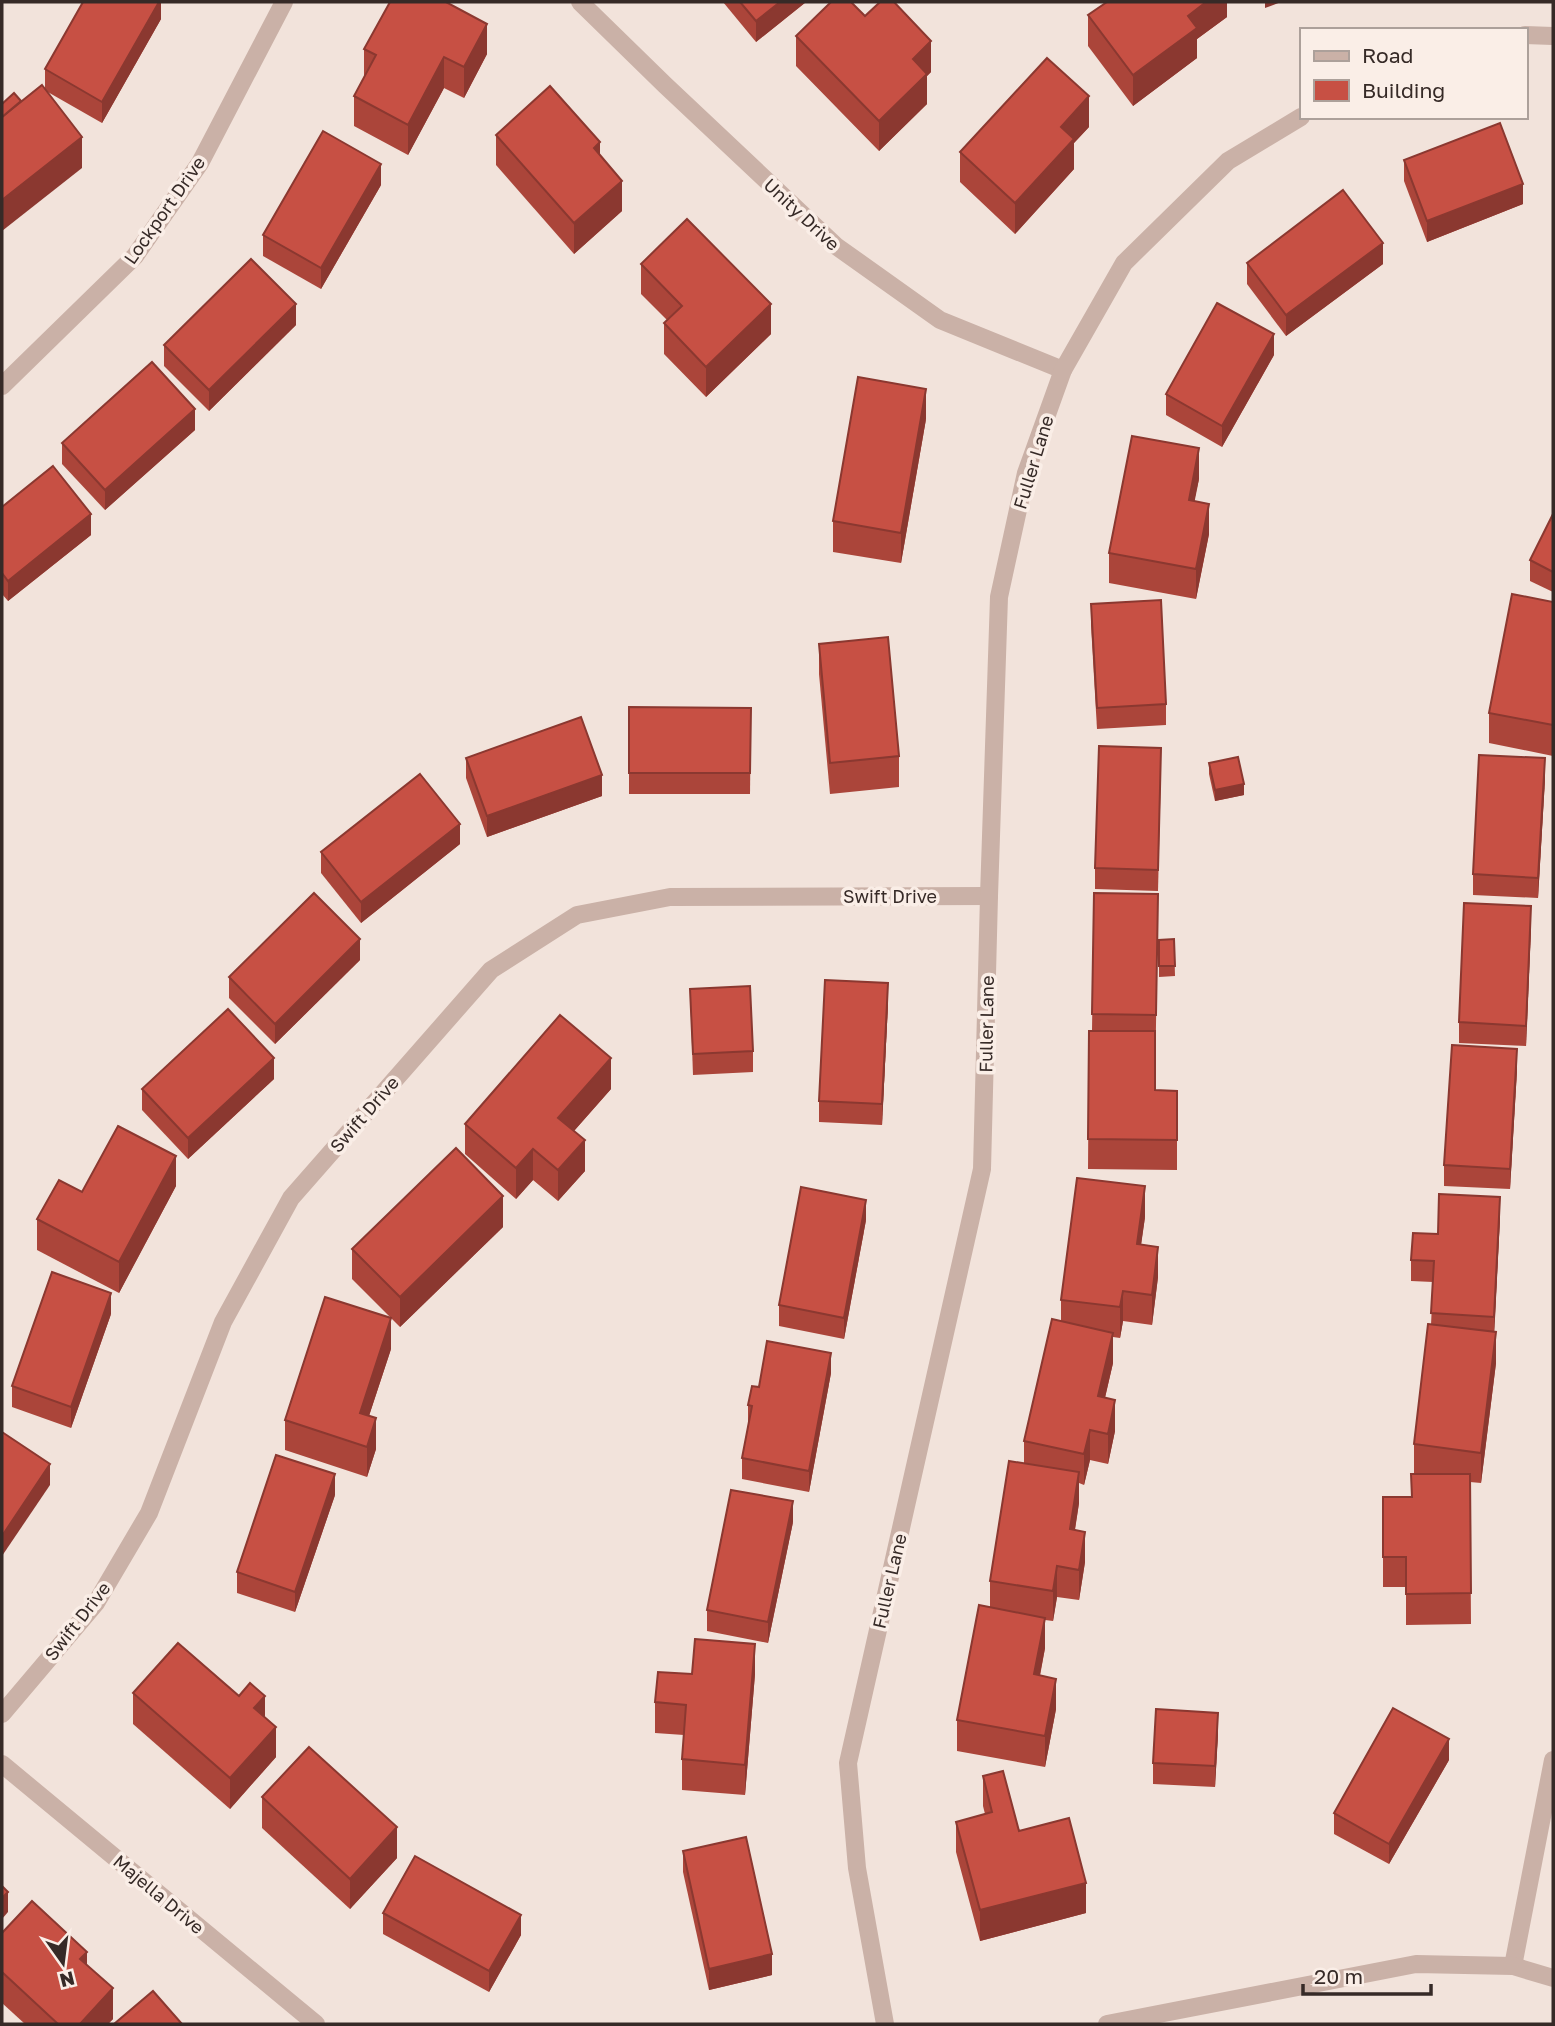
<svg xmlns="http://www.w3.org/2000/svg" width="1555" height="2026" viewBox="0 0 1555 2026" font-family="'Golos Text',sans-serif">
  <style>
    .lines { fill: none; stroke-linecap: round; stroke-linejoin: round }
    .minor { stroke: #cab1a7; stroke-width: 18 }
    .wall { fill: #ab453a }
    .shaded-wall { fill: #8b3830 }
    .building { fill: #c75044; stroke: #8b3830; stroke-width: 2 }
    .labels { text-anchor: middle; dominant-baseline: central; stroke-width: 7; stroke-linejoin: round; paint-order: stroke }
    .street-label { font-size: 18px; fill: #362a27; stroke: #faeee7 }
  </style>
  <rect width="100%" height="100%" fill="#f2e3db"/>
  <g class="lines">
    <g class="minor">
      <polyline points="580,2 665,85 836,246 940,320 1063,370"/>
      <polyline points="1525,35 1553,36"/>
      <polyline points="2,386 135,256 200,163 284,2"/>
      <polyline points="2,1714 96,1603 149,1513 223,1322 291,1198 491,970 577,915 670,897 989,896"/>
      <polyline points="2,1764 316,2024"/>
      <polyline points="1513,1966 1553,1760"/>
      <polyline points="885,2024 857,1868 848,1763 982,1169 989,896 999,597 1026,473 1063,370 1124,263 1228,161 1301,117"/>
      <polyline points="1107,2024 1416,1964 1513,1966 1553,1978"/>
    </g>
  </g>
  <g class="wall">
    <polygon points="161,2 161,19 102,123 46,91 82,168 21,101 45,89 45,69"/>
    <polygon points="723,2 806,2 756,42"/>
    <polygon points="1227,2 1227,17 1197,39 1197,58 1133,106 1088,46 1088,15"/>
    <polygon points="865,16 931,72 927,76 927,104 879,151 796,66 796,36"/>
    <polygon points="364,49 487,54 464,98 444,88 408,155 354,126 354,96 364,77"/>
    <polygon points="1089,127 1074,143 1074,169 1015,234 960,182 960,152"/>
    <polygon points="496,135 600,156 622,211 574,254 496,165"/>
    <polygon points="1404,160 1523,204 1427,242 1404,181"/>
    <polygon points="381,185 321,289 263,256 263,235"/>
    <polygon points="1247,263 1383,264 1286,336 1247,284"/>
    <polygon points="641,264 771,334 706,397 664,354 664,323 667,320 641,294"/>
    <polygon points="296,325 209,411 164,366 164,345"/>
    <polygon points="1274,355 1222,447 1166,415 1166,394"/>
    <polygon points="926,419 901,563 833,552 833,521"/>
    <polygon points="195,430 105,510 62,464 62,443"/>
    <polygon points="1199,479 1194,501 1209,534 1196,599 1109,583 1109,553"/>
    <polygon points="2,507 91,535 8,601 2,594"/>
    <polygon points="1553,514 1553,592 1530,581 1530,560"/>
    <polygon points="1553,602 1553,756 1489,743 1489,713"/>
    <polygon points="1091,604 1166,704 1166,725 1097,729 1091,625"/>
    <polygon points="819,644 899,756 899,787 830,794 819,674"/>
    <polygon points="629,707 751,708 750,794 629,794"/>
    <polygon points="466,758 602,796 487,837 466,778"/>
    <polygon points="1209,763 1244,795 1215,801 1209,774"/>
    <polygon points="1161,769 1158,891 1095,889 1095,868"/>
    <polygon points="1545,779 1538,898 1473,895 1473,874"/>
    <polygon points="460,844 361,923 321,873 321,852"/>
    <polygon points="1094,893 1158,894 1155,1090 1177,1091 1177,1170 1088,1169 1089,1031 1092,1031"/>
    <polygon points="1531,927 1526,1046 1459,1043 1459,1022"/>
    <polygon points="1174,939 1175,976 1159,977 1159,940"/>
    <polygon points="360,960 275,1044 229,998 229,977"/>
    <polygon points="690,989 753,1051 753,1072 693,1075"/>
    <polygon points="888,1004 882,1125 819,1122 819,1101"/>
    <polygon points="1517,1070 1510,1189 1444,1186 1444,1165"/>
    <polygon points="274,1079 188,1159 142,1110 142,1089"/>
    <polygon points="611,1089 574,1131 585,1171 558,1201 533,1180 516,1199 465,1154 465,1124"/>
    <polygon points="176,1186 119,1293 37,1250 37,1219 82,1192"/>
    <polygon points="1145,1217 1141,1244 1158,1277 1152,1325 1123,1321 1120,1338 1113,1337 1113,1363 1105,1398 1115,1431 1108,1464 1090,1460 1084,1485 1079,1483 1079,1503 1075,1530 1085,1562 1079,1600 1057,1597 1053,1621 1045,1620 1045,1648 1040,1676 1056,1709 1045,1767 957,1751 957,1720 990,1607 990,1581 1024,1464 1024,1441 1061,1321 1061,1300"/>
    <polygon points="1500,1218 1494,1332 1496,1363 1481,1483 1470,1482 1471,1624 1406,1625 1406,1587 1383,1587 1383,1497 1411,1497 1414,1474 1414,1444 1431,1325 1433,1282 1411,1281 1411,1260 1438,1234"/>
    <polygon points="866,1220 844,1339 779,1326 779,1305"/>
    <polygon points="503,1227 400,1327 352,1279 352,1249"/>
    <polygon points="111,1314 71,1428 12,1407 12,1386"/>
    <polygon points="391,1349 369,1416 376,1449 367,1477 285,1450 285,1420"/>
    <polygon points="831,1373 809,1492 742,1479 742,1458 748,1425 748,1405 759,1387"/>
    <polygon points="335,1495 295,1612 237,1593 237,1572"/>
    <polygon points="793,1522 768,1643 707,1631 707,1610"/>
    <polygon points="692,1674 755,1674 745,1795 682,1790 682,1759 684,1735 655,1733 655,1702"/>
    <polygon points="133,1693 239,1696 265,1717 276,1757 230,1809 133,1724"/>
    <polygon points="1218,1734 1215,1787 1153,1784 1153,1763"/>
    <polygon points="1449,1760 1389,1864 1334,1834 1334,1813"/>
    <polygon points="983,1776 1019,1831 1086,1913 980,1941 956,1852 956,1822 985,1814 983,1806"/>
    <polygon points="262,1797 397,1858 350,1909 262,1828"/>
    <polygon points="683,1851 772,1975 709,1990 683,1872"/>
    <polygon points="383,1913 521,1935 489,1992 383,1934"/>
    <polygon points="2,1933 113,2019 108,2024 25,2024 2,2003"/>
  </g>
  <g class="shaded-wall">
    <polygon points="159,2 161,2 161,19 102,123 102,102"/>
    <polygon points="780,2 806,2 756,42 756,21"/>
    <polygon points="1206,2 1227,2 1227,17 1197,39 1197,58 1133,106 1133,75 1188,16"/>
    <polygon points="1265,2 1281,2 1265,8"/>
    <polygon points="487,24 487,54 464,98 464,67"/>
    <polygon points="931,41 931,72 927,76 927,104 879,151 879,121 913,59"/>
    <polygon points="444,57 444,88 408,155 408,125"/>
    <polygon points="1089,96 1089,127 1074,143 1074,169 1015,234 1015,203 1061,127"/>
    <polygon points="82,137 82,168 2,231 2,200"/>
    <polygon points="600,142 600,173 594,148"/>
    <polygon points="381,164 381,185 321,289 321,268"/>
    <polygon points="622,181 622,211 574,254 574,223"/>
    <polygon points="1523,184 1523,204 1427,242 1427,221"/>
    <polygon points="1383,243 1383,264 1286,336 1286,315"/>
    <polygon points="296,304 296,325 209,411 209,390"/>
    <polygon points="771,304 771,334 706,397 706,367"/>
    <polygon points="1274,334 1274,355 1222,447 1222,426"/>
    <polygon points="926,389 926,419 901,563 901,533"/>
    <polygon points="195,409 195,430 105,510 105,490"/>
    <polygon points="1199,448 1199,479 1189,530 1189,500"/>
    <polygon points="1209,504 1209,534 1196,599 1196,569"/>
    <polygon points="91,514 91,535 8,601 8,581"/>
    <polygon points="1545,758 1545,779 1538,898 1538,878"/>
    <polygon points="602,775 602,796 487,837 487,816"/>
    <polygon points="1244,784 1244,795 1215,801 1215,790"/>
    <polygon points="460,824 460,844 361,923 361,902"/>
    <polygon points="1531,906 1531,927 1526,1046 1526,1026"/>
    <polygon points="360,939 360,960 275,1044 275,1024"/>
    <polygon points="888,983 888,1004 882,1125 882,1104"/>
    <polygon points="1517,1049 1517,1070 1510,1189 1510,1169"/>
    <polygon points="274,1058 274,1079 188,1159 188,1138"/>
    <polygon points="611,1058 611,1089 558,1149 558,1118"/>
    <polygon points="585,1140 585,1171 558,1201 558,1170"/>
    <polygon points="533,1149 533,1180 516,1199 516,1168"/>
    <polygon points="176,1156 176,1186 119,1293 119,1262"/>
    <polygon points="1145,1186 1145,1217 1137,1274 1137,1244"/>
    <polygon points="503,1196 503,1227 400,1327 400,1297"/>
    <polygon points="1500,1197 1500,1218 1494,1338 1494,1317"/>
    <polygon points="866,1200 866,1220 844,1339 844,1318"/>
    <polygon points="1158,1247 1158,1277 1152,1325 1152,1295"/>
    <polygon points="1123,1291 1123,1321 1120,1338 1120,1307"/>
    <polygon points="111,1293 111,1314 71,1428 71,1407"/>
    <polygon points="391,1318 391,1349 360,1443 360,1413"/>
    <polygon points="1496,1332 1496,1363 1481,1483 1481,1453"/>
    <polygon points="1113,1333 1113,1363 1098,1427 1098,1396"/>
    <polygon points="831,1353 831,1373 809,1492 809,1471"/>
    <polygon points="1115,1400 1115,1431 1108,1464 1108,1434"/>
    <polygon points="376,1418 376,1449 367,1477 367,1447"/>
    <polygon points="1090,1430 1090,1460 1084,1485 1084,1454"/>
    <polygon points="50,1464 50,1485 2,1556 2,1536"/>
    <polygon points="1079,1472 1079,1503 1070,1560 1070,1529"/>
    <polygon points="335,1474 335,1495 295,1612 295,1592"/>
    <polygon points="793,1501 793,1522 768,1643 768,1622"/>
    <polygon points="1085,1532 1085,1562 1079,1600 1079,1570"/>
    <polygon points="1057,1566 1057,1597 1053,1621 1053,1591"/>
    <polygon points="1045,1618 1045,1648 1034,1705 1034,1674"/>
    <polygon points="755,1644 755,1674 745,1795 745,1765"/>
    <polygon points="1056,1679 1056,1709 1045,1767 1045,1736"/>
    <polygon points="265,1696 265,1727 254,1708"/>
    <polygon points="1218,1713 1218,1734 1215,1787 1215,1766"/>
    <polygon points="276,1727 276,1757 230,1809 230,1778"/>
    <polygon points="1449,1739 1449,1760 1389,1864 1389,1844"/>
    <polygon points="397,1827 397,1858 350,1909 350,1879"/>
    <polygon points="1086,1883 1086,1913 980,1941 980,1910"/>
    <polygon points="8,1892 8,1912 2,1919 2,1898"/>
    <polygon points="521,1915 521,1935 489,1992 489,1971"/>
    <polygon points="87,1952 87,1982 80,1959"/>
    <polygon points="772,1954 772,1975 709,1990 709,1969"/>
    <polygon points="113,1988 113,2019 108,2024 80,2024"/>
  </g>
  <g class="building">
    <polygon points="83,2 159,2 102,102 45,69"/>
    <polygon points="390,2 446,2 487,24 464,67 444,57 408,125 354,96 376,55 364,49"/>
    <polygon points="740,2 780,2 756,21"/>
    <polygon points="831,2 851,2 865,16 880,2 894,2 931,41 913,59 927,74 879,121 796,36"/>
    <polygon points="1107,2 1206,2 1188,16 1197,28 1133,75 1088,15"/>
    <polygon points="1047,58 1089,96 1061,127 1074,139 1015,203 960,152"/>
    <polygon points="42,85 82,137 2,200 2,117"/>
    <polygon points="550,86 600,142 594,148 622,181 574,223 496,135"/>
    <polygon points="14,93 21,101 2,117 2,104"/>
    <polygon points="1500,123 1523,184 1427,221 1404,160"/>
    <polygon points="323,131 381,164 321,268 263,235"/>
    <polygon points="1343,190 1383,243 1286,315 1247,263"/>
    <polygon points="687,219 771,304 706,367 664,323 682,306 641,264"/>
    <polygon points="251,259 296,304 209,390 164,345"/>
    <polygon points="1217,303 1274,334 1222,426 1166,394"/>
    <polygon points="152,362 195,409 105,490 62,443"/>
    <polygon points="858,377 926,389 901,533 833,521"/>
    <polygon points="1132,436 1199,448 1189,500 1209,504 1196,569 1109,553"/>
    <polygon points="53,466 91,514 8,581 2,573 2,507"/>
    <polygon points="1553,514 1553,572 1530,560"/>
    <polygon points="1512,594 1553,602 1553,725 1489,713"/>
    <polygon points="1161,600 1166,704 1097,708 1091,604"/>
    <polygon points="888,637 899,756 830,763 819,644"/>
    <polygon points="629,707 751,708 750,773 629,773"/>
    <polygon points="581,717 602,775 487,816 466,758"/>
    <polygon points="1099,746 1161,748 1158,870 1095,868"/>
    <polygon points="1479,755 1545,758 1538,878 1473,874"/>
    <polygon points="1238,757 1244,784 1215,790 1209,763"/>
    <polygon points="420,774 460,824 361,902 321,852"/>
    <polygon points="314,893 360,939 275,1024 229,977"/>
    <polygon points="1094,893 1158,894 1156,1015 1092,1014"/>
    <polygon points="1464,903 1531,906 1526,1026 1459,1022"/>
    <polygon points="1174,939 1175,966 1159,966 1159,940"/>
    <polygon points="825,980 888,983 882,1104 819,1101"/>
    <polygon points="750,986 753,1051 693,1054 690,989"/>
    <polygon points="228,1009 274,1058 188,1138 142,1089"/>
    <polygon points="560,1015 611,1058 558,1118 585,1140 558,1170 533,1149 516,1168 465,1124"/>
    <polygon points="1089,1031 1155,1031 1155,1090 1177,1091 1177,1140 1088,1139"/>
    <polygon points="1452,1045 1517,1049 1510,1169 1444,1165"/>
    <polygon points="118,1126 176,1156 119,1262 37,1219 59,1180 82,1192"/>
    <polygon points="456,1148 503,1196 400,1297 352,1249"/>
    <polygon points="1077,1178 1145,1186 1137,1244 1158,1247 1152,1295 1123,1291 1120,1307 1061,1300"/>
    <polygon points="801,1187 866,1200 844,1318 779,1305"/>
    <polygon points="1439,1194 1500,1197 1494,1317 1431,1313 1434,1261 1411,1260 1413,1233 1438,1234"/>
    <polygon points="52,1272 111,1293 71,1407 12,1386"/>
    <polygon points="325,1297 391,1318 360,1413 376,1418 367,1447 285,1420"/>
    <polygon points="1052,1319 1113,1333 1098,1396 1115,1400 1108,1434 1090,1430 1084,1454 1024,1441"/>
    <polygon points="1428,1324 1496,1332 1481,1453 1414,1444"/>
    <polygon points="767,1341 831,1353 809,1471 742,1458 752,1406 748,1405 752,1386 759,1387"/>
    <polygon points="2,1432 50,1464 2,1536"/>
    <polygon points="276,1455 335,1474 295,1592 237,1572"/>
    <polygon points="1009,1461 1079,1472 1070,1529 1085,1532 1079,1570 1057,1566 1053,1591 990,1581"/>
    <polygon points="1411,1474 1470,1474 1471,1593 1406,1594 1406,1557 1383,1557 1383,1497 1412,1497"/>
    <polygon points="731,1490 793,1501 768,1622 707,1610"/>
    <polygon points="979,1605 1045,1618 1034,1674 1056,1679 1045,1736 957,1720"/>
    <polygon points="695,1639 755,1644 745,1765 682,1759 686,1705 655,1702 658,1672 692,1674"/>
    <polygon points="178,1643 239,1696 250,1683 265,1696 254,1708 276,1727 230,1778 133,1693"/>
    <polygon points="1393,1708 1449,1739 1389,1844 1334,1813"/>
    <polygon points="1156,1709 1218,1713 1215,1766 1153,1763"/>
    <polygon points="309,1747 397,1827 350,1879 262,1797"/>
    <polygon points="1003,1771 1019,1831 1069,1818 1086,1883 980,1910 956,1822 992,1812 983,1776"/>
    <polygon points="746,1837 772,1954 709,1969 683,1851"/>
    <polygon points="415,1856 521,1915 489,1971 383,1913"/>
    <polygon points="2,1886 8,1892 2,1898"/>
    <polygon points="32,1901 87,1952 80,1959 113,1988 80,2024 58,2024 2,1972 2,1933"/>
    <polygon points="153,1991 182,2024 114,2024"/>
  </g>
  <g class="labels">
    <g class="street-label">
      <text transform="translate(164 210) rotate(-55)">Lockport Drive</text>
      <text transform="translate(802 214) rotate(43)">Unity Drive</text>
      <text transform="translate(1033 462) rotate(-73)">Fuller Lane</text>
      <text x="890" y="896">Swift Drive</text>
      <text transform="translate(986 1024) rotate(-89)">Fuller Lane</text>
      <text transform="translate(364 1114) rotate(-49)">Swift Drive</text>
      <text transform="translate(889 1581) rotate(-77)">Fuller Lane</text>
      <text transform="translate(77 1621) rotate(-52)">Swift Drive</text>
      <text transform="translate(159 1894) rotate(40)">Majella Drive</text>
    </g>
  </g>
  <rect width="1555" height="2026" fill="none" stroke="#362a27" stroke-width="7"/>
  <rect x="1300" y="28" width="228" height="91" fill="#faeee7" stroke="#aca09a" stroke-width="2"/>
  <rect x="1314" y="51" width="35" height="10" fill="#cab1a7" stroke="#aca09a" stroke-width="2"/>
  <text x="1362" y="63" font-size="21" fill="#362a27">Road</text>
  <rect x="1314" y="80" width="35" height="21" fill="#c75044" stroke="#aca09a" stroke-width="2"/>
  <text x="1362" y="98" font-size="21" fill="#362a27">Building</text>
  <g transform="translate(63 1963) rotate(166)" stroke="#faeee7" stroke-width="5" paint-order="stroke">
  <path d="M0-5L12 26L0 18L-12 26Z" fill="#362a27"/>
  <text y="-10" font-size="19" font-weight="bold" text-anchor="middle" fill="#362a27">N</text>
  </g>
  <path d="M1303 1984v10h128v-10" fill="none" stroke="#362a27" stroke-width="3.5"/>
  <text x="1314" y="1984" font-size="21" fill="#362a27" stroke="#faeee7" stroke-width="5" paint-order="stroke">20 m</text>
</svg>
